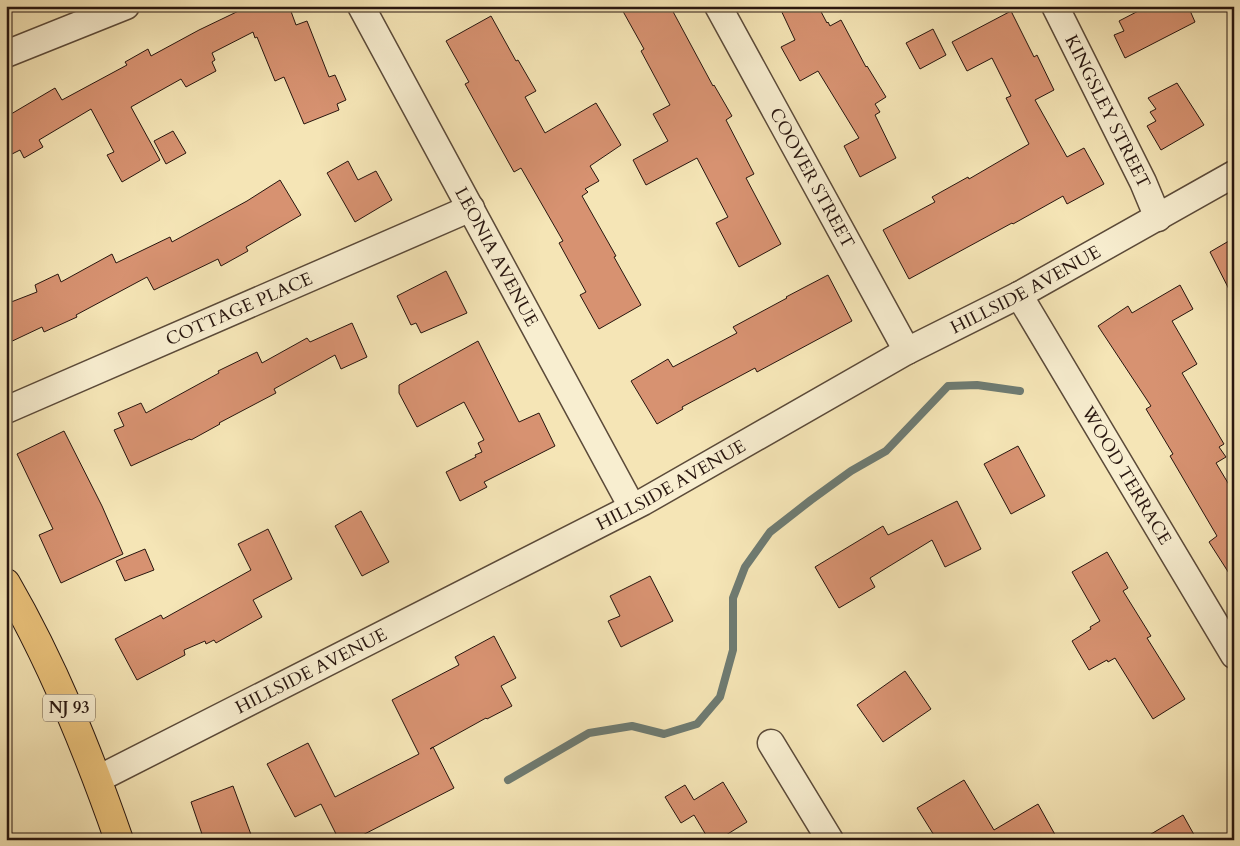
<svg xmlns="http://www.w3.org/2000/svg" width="1240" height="846" viewBox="0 0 1240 846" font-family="Cardo,serif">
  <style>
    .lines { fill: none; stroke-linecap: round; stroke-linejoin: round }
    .stream { stroke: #6e7b72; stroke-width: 8 }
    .building { fill: #d79271; stroke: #28160f }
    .minor-casing { stroke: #5b4a39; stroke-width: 29 }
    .major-casing { stroke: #28160f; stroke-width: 30 }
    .minor { stroke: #f8eed0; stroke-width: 26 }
    .major { stroke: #eac27b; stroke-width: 28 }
    .labels { text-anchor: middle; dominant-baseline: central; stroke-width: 4; stroke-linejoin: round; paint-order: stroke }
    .shield { fill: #f8eed0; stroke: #665749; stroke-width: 1 }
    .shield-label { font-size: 16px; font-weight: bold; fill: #28160f }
    .street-label { font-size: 18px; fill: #28160f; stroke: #f8eed0 }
  </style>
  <rect width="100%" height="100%" fill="#f5e5b6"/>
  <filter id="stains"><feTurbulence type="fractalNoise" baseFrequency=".004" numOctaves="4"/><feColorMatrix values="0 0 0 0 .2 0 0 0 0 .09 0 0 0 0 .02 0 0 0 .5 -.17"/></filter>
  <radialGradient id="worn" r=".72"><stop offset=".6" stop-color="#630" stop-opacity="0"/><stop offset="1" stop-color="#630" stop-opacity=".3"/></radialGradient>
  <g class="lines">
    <polyline class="stream" points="508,780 589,733 632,726 664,734 697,724 720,697 733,650 733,598 745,567 770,532 811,500 851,471 886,451 948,386 977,385 1020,391"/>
  </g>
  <g class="building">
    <polygon points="249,6 289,6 296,25 307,21 329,77 335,75 346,100 337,104 339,110 304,124 284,77 275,81 257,37 255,38 253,32 212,53 215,60 212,62 216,71 186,87 181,79 131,107 160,160 122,182 107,155 114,152 91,109 39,140 43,147 24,158 20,150 6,157 6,117 55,88 62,100 127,65 125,62 148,49 151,56 199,30"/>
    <polygon points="620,6 670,6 713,86 714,85 732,116 726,120 754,174 746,178 781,244 739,267 716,223 728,217 697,158 646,185 633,160 668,141 653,114 670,105 641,51 644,49"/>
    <polygon points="779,6 818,6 827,23 828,22 830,26 841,20 866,67 867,66 886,97 875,104 880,112 875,115 896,158 860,177 844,146 859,138 818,71 800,81 781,47 795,40"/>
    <polygon points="1148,6 1188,6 1195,22 1125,58 1114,35 1124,31 1119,21"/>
    <polygon points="1011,11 1034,57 1037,55 1054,90 1035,100 1067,157 1084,148 1104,184 1067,204 1063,196 1013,224 1012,223 909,279 883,230 935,202 932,197 968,177 969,179 1029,144 1006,98 1011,96 992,58 967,71 952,42"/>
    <polygon points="491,16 516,61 518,60 536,91 525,97 545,133 596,103 621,145 590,166 599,181 585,189 588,192 582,196 616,256 614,257 641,305 599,329 580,295 586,292 559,243 563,241 521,168 514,172 465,84 469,82 446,41"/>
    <polygon points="933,29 946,55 920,69 906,43"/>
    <polygon points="1177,83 1204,125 1161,150 1147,126 1156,121 1150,112 1156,109 1148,98"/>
    <polygon points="173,131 186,153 166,164 154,141"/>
    <polygon points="348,161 358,180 376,171 392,200 355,222 327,173"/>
    <polygon points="280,180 301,215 246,247 248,251 221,266 218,259 154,290 147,277 76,315 77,317 44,332 42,327 6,344 6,304 37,292 35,285 58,274 61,282 112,254 116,263 170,237 172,242 247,201"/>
    <polygon points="1234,238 1234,299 1210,252"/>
    <polygon points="446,271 467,313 421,333 416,323 411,325 397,296"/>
    <polygon points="828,275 852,321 757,372 755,368 682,407 683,409 657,424 631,381 668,359 673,367 737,333 733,327 787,298 786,297"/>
    <polygon points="1180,285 1193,309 1172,321 1197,364 1182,373 1224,444 1219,447 1226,457 1216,463 1234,493 1234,581 1209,542 1217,536 1170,456 1173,454 1146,409 1151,406 1098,326 1128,306 1132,313"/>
    <polygon points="352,323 367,357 341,369 335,355 274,389 276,393 219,423 220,424 191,440 190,439 131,466 114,430 124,426 118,413 141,403 146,413 219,373 218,371 257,352 262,363 307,338 310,342"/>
    <polygon points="478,341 519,422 539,413 555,446 484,482 487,487 460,501 446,472 476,457 475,455 482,452 478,443 484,440 464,402 417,427 399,393 399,385"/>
    <polygon points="64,431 102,506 123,554 61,583 39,535 53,529 17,454"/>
    <polygon points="1018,446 1045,496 1011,514 984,464"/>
    <polygon points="957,501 981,549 945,567 932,540 870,578 875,587 839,608 815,567 883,526 888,535"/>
    <polygon points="361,511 389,562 362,576 335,526"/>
    <polygon points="268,529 292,579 253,600 262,617 216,643 214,640 206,644 205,641 184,650 185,655 137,680 115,639 161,615 163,619 251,570 238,544"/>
    <polygon points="145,549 154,570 125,581 116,561"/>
    <polygon points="1107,552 1128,588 1123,591 1151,636 1147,638 1185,699 1153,719 1115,658 1108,662 1107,660 1089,670 1072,641 1091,629 1090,627 1100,621 1072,572"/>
    <polygon points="650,576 673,621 621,647 608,621 620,616 610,596"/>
    <polygon points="494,636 516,678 501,686 512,706 487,719 486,718 430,749 433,747 454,788 353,840 339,840 321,804 295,817 267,764 308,743 335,797 419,754 392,700 459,665 455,657"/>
    <polygon points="905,671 931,709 883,742 857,705"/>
    <polygon points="964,780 994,830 1038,804 1058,840 937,840 917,808"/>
    <polygon points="723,782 747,822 718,840 709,840 694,815 681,823 665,797 685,785 694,800"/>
    <polygon points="233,786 253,840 204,840 191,802"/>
    <polygon points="1183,815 1197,840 1141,840"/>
  </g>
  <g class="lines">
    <defs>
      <g id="minor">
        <path id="s1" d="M361,6L632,507"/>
        <path id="s2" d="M718,6L907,351"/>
        <path id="s3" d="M1055,6L1143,182L1158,218"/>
        <polyline points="6,54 126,6"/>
        <path id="s4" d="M1019,295L1234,655"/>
        <path id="s5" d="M6,410L471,208"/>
        <polyline points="771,743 830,840"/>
        <path id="s6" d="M98,779L643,502L907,351L1019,295L1234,174"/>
      </g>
      <path id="major" d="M6,583C53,664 88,751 119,840"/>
    </defs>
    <use href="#minor" class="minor-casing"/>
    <use href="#major" class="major-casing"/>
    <use href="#minor" class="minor"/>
    <use href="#major" class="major"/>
  </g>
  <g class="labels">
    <rect class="shield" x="43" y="694.5" width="52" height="27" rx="4"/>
    <g class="shield-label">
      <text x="69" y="708">NJ 93</text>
    </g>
    <g class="street-label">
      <text stroke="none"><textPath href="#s3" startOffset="118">KINGSLEY STREET</textPath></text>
      <text stroke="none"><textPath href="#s2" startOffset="196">COOVER STREET</textPath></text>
      <text stroke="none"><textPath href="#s1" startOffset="285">LEONIA AVENUE</textPath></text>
      <text stroke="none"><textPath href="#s6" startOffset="1049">HILLSIDE AVENUE</textPath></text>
      <text stroke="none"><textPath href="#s5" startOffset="254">COTTAGE PLACE</textPath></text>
      <text stroke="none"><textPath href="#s4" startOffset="210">WOOD TERRACE</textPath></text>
      <text stroke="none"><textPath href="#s6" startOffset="644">HILLSIDE AVENUE</textPath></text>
      <text stroke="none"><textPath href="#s6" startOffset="239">HILLSIDE AVENUE</textPath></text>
    </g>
  </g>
  <rect width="1240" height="846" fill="none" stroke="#f5e5b6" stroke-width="25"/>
  <rect x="8" y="8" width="1225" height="831" fill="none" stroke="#28160f" stroke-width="2.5"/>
  <rect x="12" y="12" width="1215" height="821" fill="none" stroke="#28160f"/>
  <rect width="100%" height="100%" filter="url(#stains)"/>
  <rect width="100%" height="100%" fill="url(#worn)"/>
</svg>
